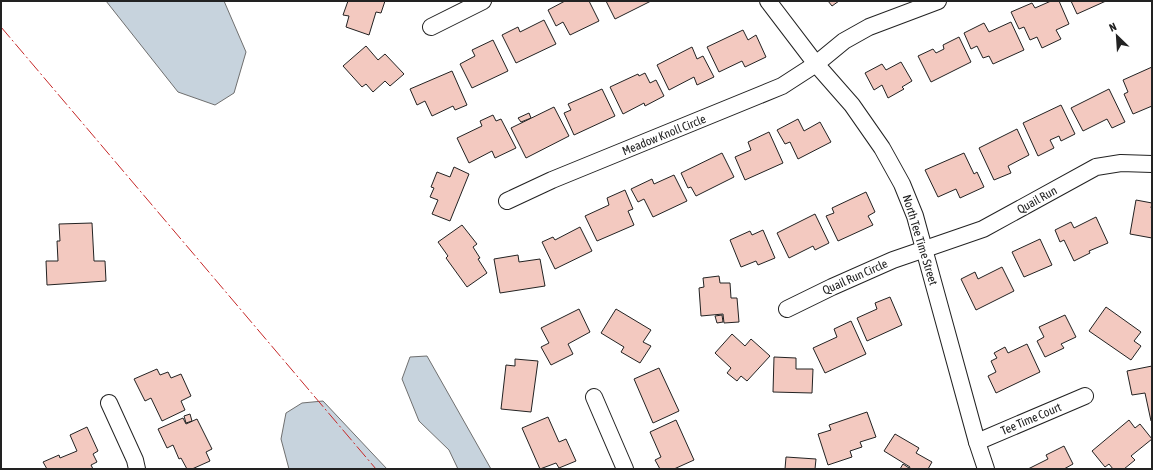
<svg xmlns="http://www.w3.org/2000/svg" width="1153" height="470" viewBox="0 0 1153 470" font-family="'Asap Condensed',sans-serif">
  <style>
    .water { fill: #c7d3dd; stroke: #6f6f6f }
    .building { fill: #f3c9c0; stroke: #222 }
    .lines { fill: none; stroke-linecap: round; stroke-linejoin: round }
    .minor-casing { stroke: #222; stroke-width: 18 }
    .minor { stroke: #fff; stroke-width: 16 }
    .power { stroke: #c62828; stroke-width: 1; stroke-dasharray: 14 3 2 3; stroke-linecap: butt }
    .labels { text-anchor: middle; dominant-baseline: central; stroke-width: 3; stroke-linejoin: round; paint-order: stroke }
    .street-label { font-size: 12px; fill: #222; stroke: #fff }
  </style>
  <rect width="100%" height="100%" fill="#fff"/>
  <g class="water">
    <polygon points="106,1 224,1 246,52 234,93 215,105 178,92"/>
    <polygon points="427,356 491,469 458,469 449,450 419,421 402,379 410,357"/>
    <polygon points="323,401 387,469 289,469 281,439 286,413 302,403"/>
  </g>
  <g class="building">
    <polygon points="348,1 385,1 381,13 376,12 369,35 346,27 349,16 343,15"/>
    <polygon points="565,1 589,1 599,21 570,35 563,22 556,26 548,10"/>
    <polygon points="606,1 651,1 615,19"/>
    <polygon points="828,1 839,1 832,6"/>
    <polygon points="1051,1 1059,1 1069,24 1056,30 1061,39 1042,48 1037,37 1030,40 1024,27 1019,29 1011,12 1032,3 1035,8"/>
    <polygon points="1071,1 1106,1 1077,14"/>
    <polygon points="544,20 556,44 516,63 502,35 518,27 520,32"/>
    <polygon points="1011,22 1024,50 993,64 989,56 983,58 977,46 971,49 964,33 984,23 989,32"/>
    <polygon points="743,30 748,40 756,35 766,57 745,67 742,61 719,72 707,47"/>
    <polygon points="959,37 971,62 931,82 918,56 933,49 936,53 944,49 943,45"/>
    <polygon points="493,40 508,71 472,88 460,64 475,56 472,50"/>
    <polygon points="366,46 378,60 385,54 404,74 390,86 385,81 373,92 366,84 362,87 343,66"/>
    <polygon points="692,47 697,59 703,56 714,77 697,85 694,77 669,90 657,65"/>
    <polygon points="901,62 912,81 902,87 904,89 888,98 882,85 874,90 865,73 882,64 886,70"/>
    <polygon points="1152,67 1152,106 1133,114 1124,94 1128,92 1123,80"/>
    <polygon points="452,71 467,105 455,110 453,106 432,116 425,101 417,105 410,89"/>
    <polygon points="645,73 650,83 656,80 664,96 645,106 644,103 623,114 610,87 638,74 639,76"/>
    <polygon points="602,89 615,116 574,135 564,113 571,110 568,104"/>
    <polygon points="1109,89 1125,122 1112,128 1107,119 1083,131 1071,108"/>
    <polygon points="1061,105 1075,134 1061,141 1059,136 1050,140 1054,148 1038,156 1023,123"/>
    <polygon points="554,107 569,136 526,158 511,128"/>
    <polygon points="529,113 531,118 521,122 518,118"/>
    <polygon points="493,115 496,121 501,119 516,148 495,158 492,151 469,163 457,138 482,126 480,121"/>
    <polygon points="798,119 804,131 820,122 831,142 798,159 790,142 785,144 777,130"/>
    <polygon points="1017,129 1029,155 1008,166 1011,173 994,180 979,148"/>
    <polygon points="769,132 783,163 745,180 735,157 751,150 748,142"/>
    <polygon points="722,153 734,177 696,196 691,187 688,188 681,173"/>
    <polygon points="964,153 974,174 977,172 984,187 960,198 956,189 938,197 925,170"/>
    <polygon points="454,167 469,174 450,221 432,214 438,200 430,197 434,188 431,187 437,172 450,177"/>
    <polygon points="674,175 687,201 653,217 644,199 638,202 631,189 652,179 654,184"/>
    <polygon points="625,190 633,209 628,211 634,225 597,241 585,216 609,205 607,198"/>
    <polygon points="866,192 875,212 868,216 873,225 838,241 826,216 834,213 832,208"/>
    <polygon points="1136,200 1152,203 1151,208 1152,208 1152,238 1130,234"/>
    <polygon points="815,214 829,243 815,250 813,246 789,258 777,233"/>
    <polygon points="1096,217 1108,243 1089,251 1090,253 1074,261 1064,240 1060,242 1055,230 1071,222 1074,228"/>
    <polygon points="92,223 94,261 105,261 106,281 47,285 46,261 58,261 57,241 60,241 59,224"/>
    <polygon points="462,225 477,244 473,247 480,258 478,259 487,273 467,287 446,258 448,256 438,242"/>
    <polygon points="580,227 592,251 555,269 542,242 553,237 555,240"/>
    <polygon points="763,230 775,258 758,265 756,261 741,267 730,240 750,231 752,235"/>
    <polygon points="1040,239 1052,265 1024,277 1012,252"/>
    <polygon points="518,255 519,262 540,259 545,286 500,293 494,259"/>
    <polygon points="1002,267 1014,291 976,310 961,279 975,272 978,279"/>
    <polygon points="719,276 720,283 730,283 731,298 737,298 739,322 724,323 723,314 701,316 699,288 704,287 703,278"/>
    <polygon points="890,297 902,325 867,341 857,318 877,309 875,303"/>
    <polygon points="1106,307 1141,332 1134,341 1141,346 1131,360 1089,331"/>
    <polygon points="579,309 590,332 568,344 573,354 551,365 541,347 549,343 541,328"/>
    <polygon points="616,309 651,330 643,342 651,346 640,363 621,352 624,347 601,333"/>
    <polygon points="722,315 723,322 717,323 715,316"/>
    <polygon points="1065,315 1076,337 1061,344 1064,348 1045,357 1037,341 1044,337 1039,327"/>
    <polygon points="851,321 866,354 825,373 813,348 837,337 834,329"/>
    <polygon points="732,334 745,346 751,339 770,356 747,381 741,376 737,381 727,373 731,368 715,353"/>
    <polygon points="1027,344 1040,372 996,393 988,376 996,372 991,361 997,358 994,353 1005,347 1008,353"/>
    <polygon points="774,357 796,358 796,369 813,369 812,393 773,392"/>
    <polygon points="515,359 538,361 531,412 501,409 506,365 515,366"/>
    <polygon points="1152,366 1152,420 1151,421 1145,393 1132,395 1127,371"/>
    <polygon points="659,368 679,411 653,423 634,379"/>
    <polygon points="157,369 160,375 168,372 171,378 181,374 191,396 181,401 185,410 162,421 151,398 145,401 134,379"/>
    <polygon points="867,412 876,437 860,442 862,447 850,451 852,457 828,465 818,434 831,430 829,425"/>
    <polygon points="190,414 192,421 186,423 184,416"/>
    <polygon points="548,417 559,442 566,439 576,461 559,468 556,463 540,469 522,428"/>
    <polygon points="183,418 186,424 197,419 212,449 206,452 210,461 192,469 187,469 181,458 179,459 173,445 167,448 158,429"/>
    <polygon points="676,420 694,460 674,469 660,469 655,460 661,457 650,432"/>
    <polygon points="1129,420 1135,428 1140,424 1152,439 1131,456 1135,460 1124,469 1113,469 1109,464 1105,467 1092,451"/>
    <polygon points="87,427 98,451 93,454 97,462 91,465 93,469 47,469 43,462 59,455 60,458 77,451 70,435"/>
    <polygon points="895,434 919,448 916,453 932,462 928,469 909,469 910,467 884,451"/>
    <polygon points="1064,446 1073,464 1064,469 1028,469 1048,459 1046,455"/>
    <polygon points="786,457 816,459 815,469 785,469"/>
    <polygon points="903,464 909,468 909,469 900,469"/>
  </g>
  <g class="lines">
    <defs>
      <g id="minor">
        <polyline points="768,1 816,64 852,105 882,148 902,184 915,216 977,442 986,469"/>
        <polyline points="431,27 483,1"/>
        <polyline points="507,201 552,180 782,86 816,64 844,41 869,27 938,1"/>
        <polyline points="787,309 832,287 893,260 983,229 1096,167 1121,163 1152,164"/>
        <polyline points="594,397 625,469"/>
        <polyline points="109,403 135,460 137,469"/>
        <polyline points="977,442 1085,396"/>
      </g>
    </defs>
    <use href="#minor" class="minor-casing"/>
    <use href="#minor" class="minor"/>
    <polyline class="power" points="1,27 376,469"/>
  </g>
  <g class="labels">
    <g class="street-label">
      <text transform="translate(664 135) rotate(-22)">Meadow Knoll Circle</text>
      <text transform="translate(1037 200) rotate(-29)">Quail Run</text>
      <text transform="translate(920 240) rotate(73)">North Tee Time Street</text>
      <text transform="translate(855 277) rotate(-24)">Quail Run Circle</text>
      <text transform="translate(1031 419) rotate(-23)">Tee Time Court</text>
    </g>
  </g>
  <rect width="1153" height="470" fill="none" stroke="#222222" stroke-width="4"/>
  <g transform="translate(1117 36) rotate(335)" stroke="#ffffff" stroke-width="3" paint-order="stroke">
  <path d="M0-3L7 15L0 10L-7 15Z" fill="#222222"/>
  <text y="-6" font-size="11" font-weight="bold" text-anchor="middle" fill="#222222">N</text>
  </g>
</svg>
